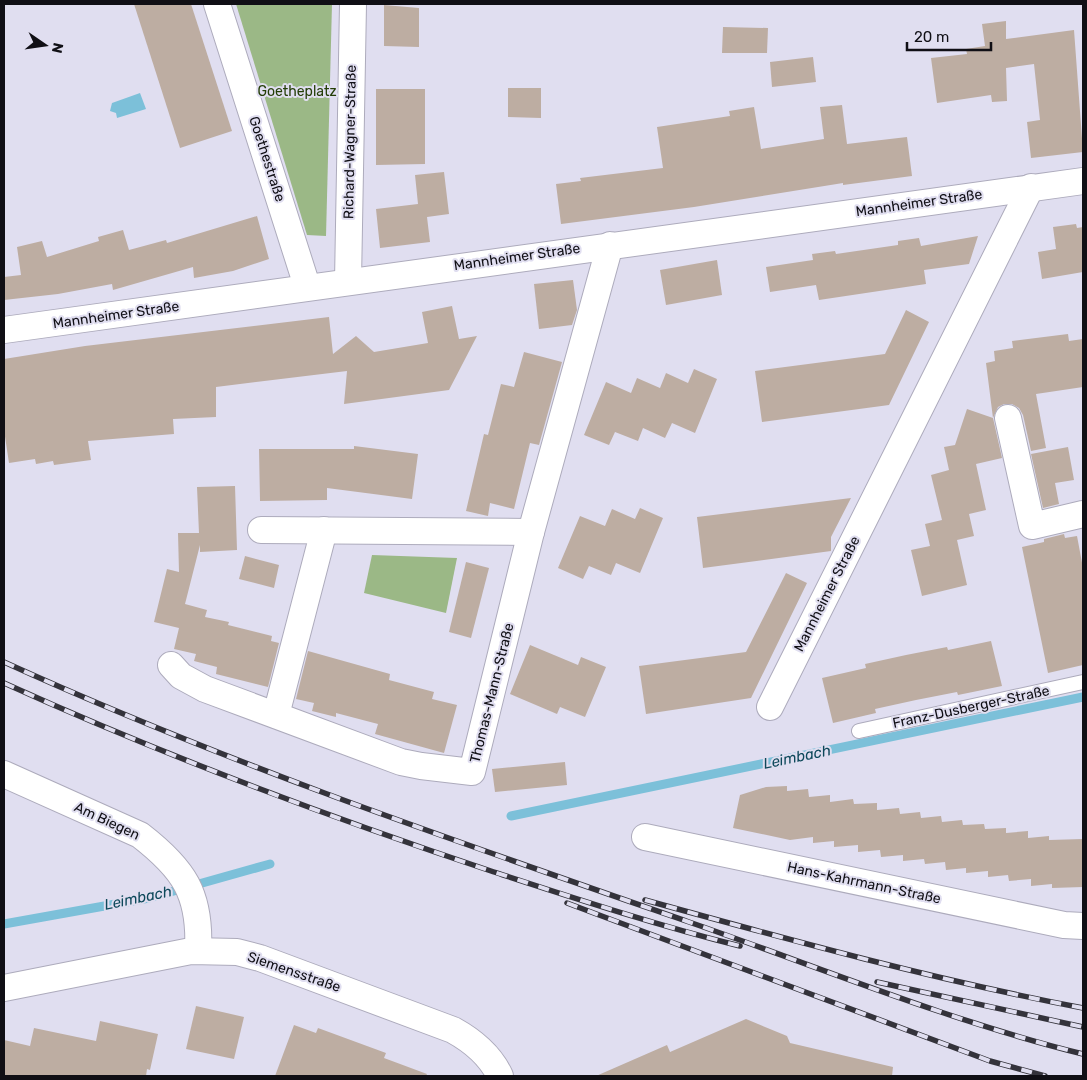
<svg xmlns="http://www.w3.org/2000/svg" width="1087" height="1080" viewBox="0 0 1087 1080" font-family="Rubik,sans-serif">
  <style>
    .green { fill: #9bb886 }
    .water { fill: #7cc0d9 }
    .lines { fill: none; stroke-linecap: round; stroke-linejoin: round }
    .stream { stroke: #7cc0d9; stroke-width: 9 }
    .building { fill: #bdada2 }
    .lane-casing { stroke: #adabbc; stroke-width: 16 }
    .street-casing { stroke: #adabbc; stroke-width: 28 }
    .lane { stroke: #fff; stroke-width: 14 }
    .street { stroke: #fff; stroke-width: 26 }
    .rail-casing { stroke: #34333b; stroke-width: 5.5 }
    .rail { stroke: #e0def0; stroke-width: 4; stroke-dasharray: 11; stroke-linecap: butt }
    .labels { text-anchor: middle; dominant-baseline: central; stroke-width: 4; stroke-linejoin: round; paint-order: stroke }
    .park-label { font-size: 14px; fill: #243e07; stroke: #e0def0 }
    .street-label { font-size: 14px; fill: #100f15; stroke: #e0def0 }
    .water-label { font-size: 15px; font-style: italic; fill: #0d485a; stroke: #e0def0 }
  </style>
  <rect width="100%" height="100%" fill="#e0def0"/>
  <g class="green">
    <polygon points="236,4 332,4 326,236 307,235"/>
    <polygon points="372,555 457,558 446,613 364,593"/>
  </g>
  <polygon class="water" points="140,93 146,109 117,118 116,113 110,111 112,103"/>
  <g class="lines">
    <g class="stream">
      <polyline points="511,816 1083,697"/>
      <polyline points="4,924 149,898 270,864"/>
    </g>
  </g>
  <g class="building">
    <polygon points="134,4 191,4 232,131 180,148"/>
    <polygon points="384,5 419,8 419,47 384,46"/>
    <polygon points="1006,21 1006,39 1074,30 1083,152 1031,158 1027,122 1040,120 1034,64 1006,68 1007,101 992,102 991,95 937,103 931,58 967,54 966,49 985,46 982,24"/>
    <polygon points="723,27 768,28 767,53 722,53"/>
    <polygon points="813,57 816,82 772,87 770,62"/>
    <polygon points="508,88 541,88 541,118 508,117"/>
    <polygon points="376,89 425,89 425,164 376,165"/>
    <polygon points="842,105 847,144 907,137 912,176 843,185 843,183 694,207 561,224 556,184 581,181 580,178 663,168 657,127 730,116 729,111 754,107 761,149 824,139 820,107"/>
    <polygon points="444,172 449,214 427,217 430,242 380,248 376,209 418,204 415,175"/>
    <polygon points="257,216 269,259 233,271 194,278 193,267 113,290 112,284 58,294 4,300 4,277 21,275 17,247 42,241 47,257 99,241 98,237 123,230 129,250 166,240 167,243"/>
    <polygon points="1076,224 1077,228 1083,227 1083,272 1042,279 1038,252 1056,249 1053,227"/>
    <polygon points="978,236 969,264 924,270 926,284 819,300 816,285 770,292 766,267 813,260 812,254 835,251 836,254 898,245 898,241 919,238 921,246"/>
    <polygon points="717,260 722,295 666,305 660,270"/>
    <polygon points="573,280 577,310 572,325 539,329 534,284"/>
    <polygon points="452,306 459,339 477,336 449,390 344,404 347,371 216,387 216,417 173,419 174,434 88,441 91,460 54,465 53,461 36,464 35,459 9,463 4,430 4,359 85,346 329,317 333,354 356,336 374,352 428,343 422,312"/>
    <polygon points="906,310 929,322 889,405 762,422 755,371 885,354"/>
    <polygon points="1068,334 1069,341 1083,339 1083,387 1036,394 1046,448 1031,451 1023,415 1019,408 1012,404 1004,404 998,407 993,418 986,363 995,361 994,351 1013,348 1012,341"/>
    <polygon points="524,352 562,362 539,445 530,443 514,509 490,503 488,516 466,511 484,434 488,435 501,384 514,387"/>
    <polygon points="694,369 717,379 695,433 672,423 665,438 643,428 638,441 615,432 609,445 584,435 606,382 631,393 637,378 660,388 666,373 688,383"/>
    <polygon points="967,409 993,418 1002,458 976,464 986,510 969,514 974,536 957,540 967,585 922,596 911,550 930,546 925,524 942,520 931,475 949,470 944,447 955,445"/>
    <polygon points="354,446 418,454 412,499 327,488 327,500 260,501 259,449 354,449"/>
    <polygon points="1068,447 1074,480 1055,483 1059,504 1043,508 1031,454"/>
    <polygon points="235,486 237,550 200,552 200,545 185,604 207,610 205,617 229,622 228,625 272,636 271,641 279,643 268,687 216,674 217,667 194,661 196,654 174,649 179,628 154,622 167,569 179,572 178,533 199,533 197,487"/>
    <polygon points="851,498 831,537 831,551 703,568 697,517"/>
    <polygon points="640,508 663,518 640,573 616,563 611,575 589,566 583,579 558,568 580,516 605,526 612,509 635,519"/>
    <polygon points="1064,534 1065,538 1077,536 1083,568 1083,665 1048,673 1022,547 1044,542 1044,539"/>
    <polygon points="245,556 279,565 274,588 239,579"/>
    <polygon points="466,562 489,568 471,638 449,632"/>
    <polygon points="786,573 807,583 751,698 646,714 639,666 746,652"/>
    <polygon points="991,641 1002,686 958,695 957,692 916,700 875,709 876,713 833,723 822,678 866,668 865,664 906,655 947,647 948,650"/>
    <polygon points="530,645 578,665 581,657 606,667 585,717 560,707 557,714 510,694"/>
    <polygon points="308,651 390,674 389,680 434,692 432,699 457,705 444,753 375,734 378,724 336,713 336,717 312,711 314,703 296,699"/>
    <polygon points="565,762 567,785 495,792 492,769"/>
    <polygon points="787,786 787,791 808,789 809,797 830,795 830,802 853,799 854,804 877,803 877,810 899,808 900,814 920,812 921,818 941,816 942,822 962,820 963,825 984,824 985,829 1006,828 1006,833 1028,831 1028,838 1049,836 1049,840 1083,839 1083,887 1052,888 1052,884 1031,886 1031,879 1009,881 1008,875 988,877 988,871 966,873 966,868 946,870 945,862 925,864 924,859 903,861 903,855 881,857 880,850 858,852 858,845 834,847 834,841 813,843 813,837 790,840 733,828 740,795 766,787"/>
    <polygon points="196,1006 244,1017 234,1059 186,1049"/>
    <polygon points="746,1019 787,1036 790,1043 893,1067 892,1076 596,1076 667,1045 670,1052"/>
    <polygon points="100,1021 158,1034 150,1070 147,1069 146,1076 4,1076 4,1040 30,1046 34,1028 96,1041"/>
    <polygon points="294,1025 316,1033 318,1028 386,1053 384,1058 427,1074 426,1076 275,1076"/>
  </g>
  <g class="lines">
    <defs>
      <polyline id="lane" points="859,731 1083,682"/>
      <g id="street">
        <polyline points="217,4 307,286"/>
        <polyline points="348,281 353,4"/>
        <polyline points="4,330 1083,181"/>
        <polyline points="1008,418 1032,526 1083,514"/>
        <polyline points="261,530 531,532"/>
        <polyline points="171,665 181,676 205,689 401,762 421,766 472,772 531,532 610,245"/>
        <polyline points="770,707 1031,187"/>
        <polyline points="276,715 324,530"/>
        <path d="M4,774L140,835C184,869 201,894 198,951"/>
        <polyline points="645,837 1064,925 1083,926"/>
        <path d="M4,988L191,951L237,952L260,958L453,1030C473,1041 490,1055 500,1076"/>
      </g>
    </defs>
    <use href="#lane" class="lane-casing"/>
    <use href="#street" class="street-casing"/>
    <use href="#lane" class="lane"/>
    <use href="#street" class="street"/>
    <defs>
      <g id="rail">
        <path d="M4,662C226,763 458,842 689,922C819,967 949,1021 1083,1054"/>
        <path d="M4,683C163,755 326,816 491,871C574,898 656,925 740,946"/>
        <path d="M645,900C790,940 935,980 1083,1008"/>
        <polyline points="567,903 990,1061 1045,1076"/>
        <polyline points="877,982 1083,1027"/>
      </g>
    </defs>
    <use href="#rail" class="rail-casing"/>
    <use href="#rail" class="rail"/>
  </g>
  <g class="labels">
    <g class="park-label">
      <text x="297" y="91">Goetheplatz</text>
    </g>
    <g class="street-label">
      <text transform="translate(350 142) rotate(-89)">Richard-Wagner-Straße</text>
      <text transform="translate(267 159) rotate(72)">Goethestraße</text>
      <text transform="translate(919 203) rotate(-8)">Mannheimer Straße</text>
      <text transform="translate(517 257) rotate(-8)">Mannheimer Straße</text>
      <text transform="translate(116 315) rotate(-8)">Mannheimer Straße</text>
      <text transform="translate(827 594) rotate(-63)">Mannheimer Straße</text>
      <text transform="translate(492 693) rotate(-76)">Thomas-Mann-Straße</text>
      <text transform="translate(971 707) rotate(-12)">Franz-Dusberger-Straße</text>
      <text transform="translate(107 821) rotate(25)">Am Biegen</text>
      <text transform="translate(864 883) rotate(12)">Hans-Kahrmann-Straße</text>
      <text transform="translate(294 972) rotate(19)">Siemensstraße</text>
    </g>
    <g class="water-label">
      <text transform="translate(797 757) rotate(-12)">Leimbach</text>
      <text transform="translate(138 898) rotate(-12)">Leimbach</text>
    </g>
  </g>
  <rect width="1087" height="1080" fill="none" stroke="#100f15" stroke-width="10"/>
  <g transform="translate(45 45) rotate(103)" stroke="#e0def0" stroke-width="4" paint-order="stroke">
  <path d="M0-4L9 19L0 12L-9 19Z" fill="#100f15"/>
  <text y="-8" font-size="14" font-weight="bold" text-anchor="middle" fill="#100f15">N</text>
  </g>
  <path d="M907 42v8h84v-8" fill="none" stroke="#100f15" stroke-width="2.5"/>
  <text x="914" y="42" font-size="15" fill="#100f15" stroke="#e0def0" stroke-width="4" paint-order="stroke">20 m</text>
</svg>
